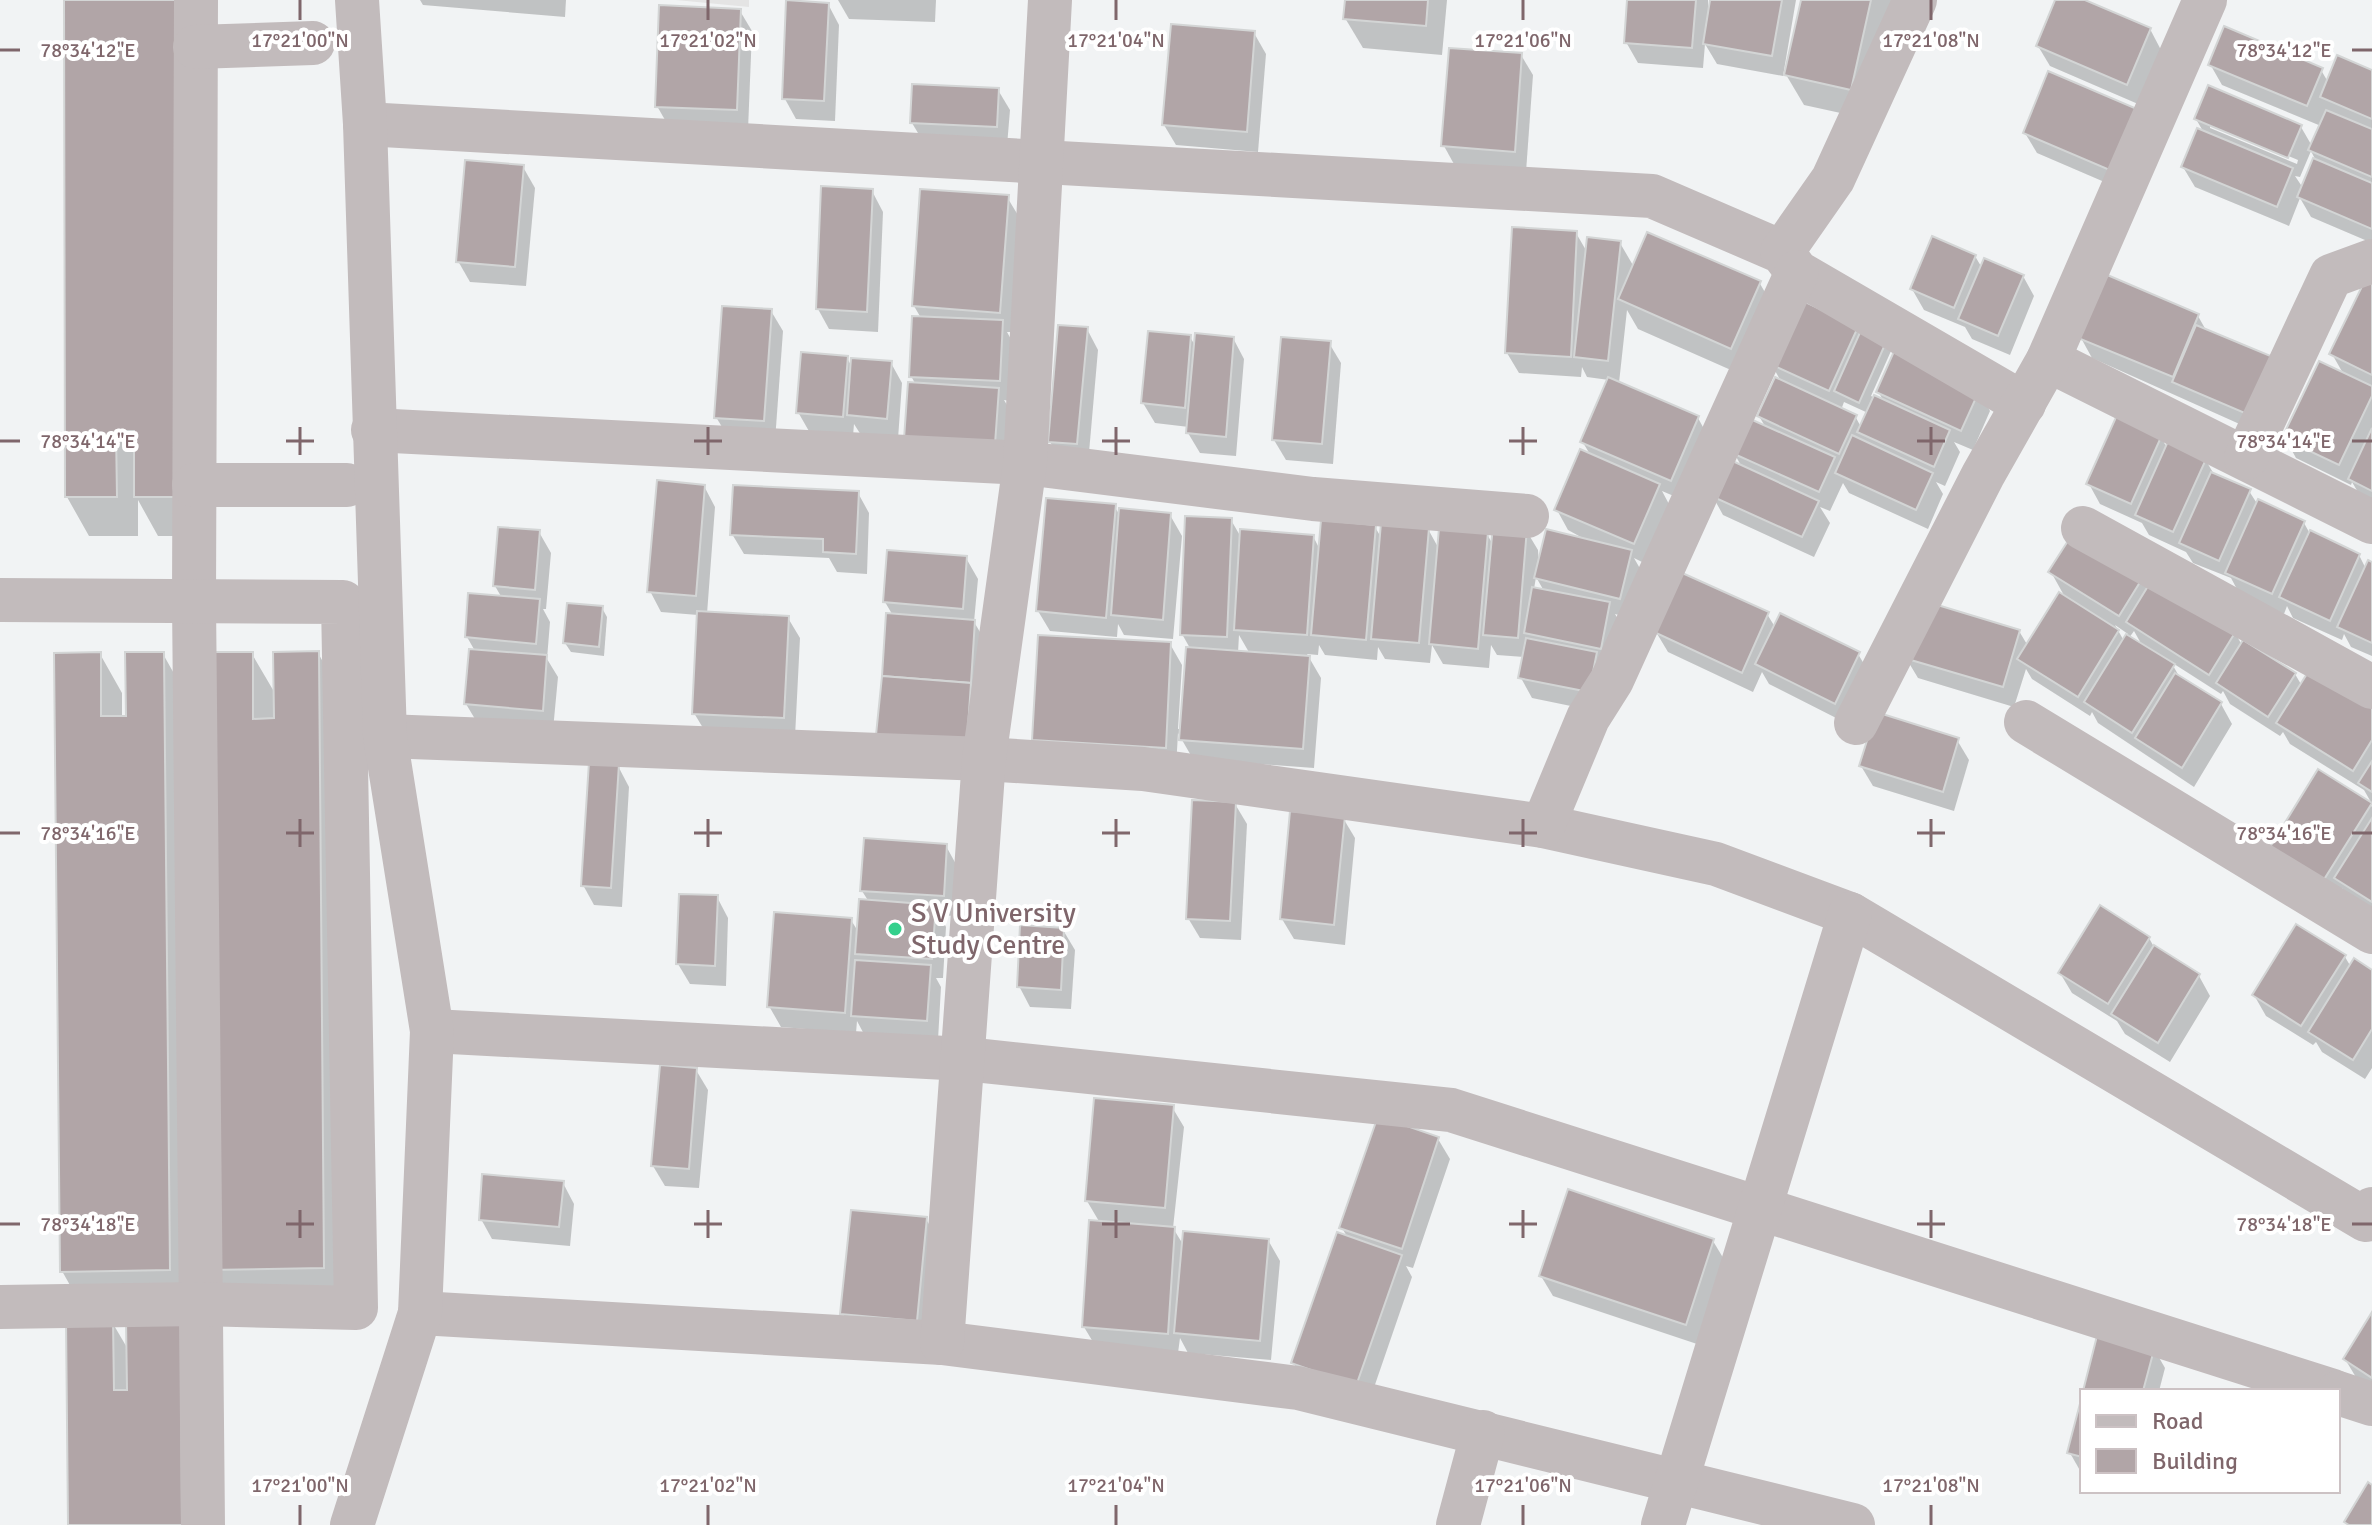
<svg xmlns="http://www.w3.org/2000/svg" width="2372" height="1525" viewBox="0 0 2372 1525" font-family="Signika,sans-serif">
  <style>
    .built { fill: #e4e4e4 }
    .shadow { fill: #0003; fill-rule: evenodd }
    .building { fill: #b1a5a7; stroke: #d3d5d5; stroke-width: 2 }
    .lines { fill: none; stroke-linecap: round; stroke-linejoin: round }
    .minor { stroke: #c2bbbc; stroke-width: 44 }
    .ticks { fill: none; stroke: #7f666b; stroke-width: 3 }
    .poi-dot { fill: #34d08c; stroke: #fff; stroke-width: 3 }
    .labels { text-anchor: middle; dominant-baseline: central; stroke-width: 8; stroke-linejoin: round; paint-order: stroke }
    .poi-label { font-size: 28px; fill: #7f666b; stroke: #fff; text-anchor: start }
    .ticks-label { font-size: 20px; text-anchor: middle; fill: #7f666b; stroke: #fff; stroke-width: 8; stroke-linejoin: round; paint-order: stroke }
  </style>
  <rect width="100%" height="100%" fill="#f1f3f4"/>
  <polygon class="built" points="676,0 749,0 749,7"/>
  <g class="shadow">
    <polygon points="66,0 206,536 158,536 138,500 138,536 89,536 67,497"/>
    <polygon points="420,0 566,0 565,17 423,5"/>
    <polygon points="838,0 936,0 935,22 849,19"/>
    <polygon points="1347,0 1447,0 1442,55 1363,48 1345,18"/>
    <polygon points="1629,0 1708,0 1708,10 1711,10 1712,0 1796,0 1783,76 1717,64 1705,44 1703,68 1638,63 1626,42"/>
    <polygon points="1803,0 1894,0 1868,119 1804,105 1785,73"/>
    <polygon points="2057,0 2080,0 2150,29 2161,50 2138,104 2050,66 2038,46"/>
    <polygon points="828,4 839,25 835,121 796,119 785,99"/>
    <polygon points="740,11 752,31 748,130 669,127 657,106"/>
    <polygon points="1254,33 1266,54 1258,152 1176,145 1164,125"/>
    <polygon points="1521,55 1533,75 1526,172 1455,166 1444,146"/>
    <path d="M2210,64L2321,70L2328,82L2372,72V243L2311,217L2300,198L2289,226L2195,187L2183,167L2204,133L2196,119L2301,127L2312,146L2321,126L2222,85ZM2210,123L2298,160L2297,164L2210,128ZM2311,151L2315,159L2303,188L2295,176L2300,177Z"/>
    <polygon points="998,90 1010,110 1007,146 924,143 912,123"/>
    <polygon points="2143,113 2130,193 2037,153 2025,133"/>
    <polygon points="523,167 535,188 526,286 470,282 458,261"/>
    <polygon points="872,191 883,212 878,332 829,329 818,309"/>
    <polygon points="1007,197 1019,217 1011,332 1007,332 1013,343 1010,401 1004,400 1010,410 1006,464 916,385 911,376 921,318 914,306"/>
    <path d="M1576,233L1587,252L1620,243L1634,267L1759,282L1777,313L1749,378L1638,329L1627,310L1619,383L1698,418L1709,438L1683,500L1662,491L1670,506L1646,564L1634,558L1642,572L1631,618L1615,614L1621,624L1600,712L1532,698L1521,678L1524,657L1497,655L1491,645L1489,668L1443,664L1432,645L1430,663L1385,659L1378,647L1377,660L1325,655L1319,645L1318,655L1307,654L1321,678L1314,768L1193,759L1178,733L1176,768L1034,740L1170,644L1182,665L1178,729H1182L1191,650L1182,634L1231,520L1242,539L1313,536L1320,550L1375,527L1382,539L1428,529L1439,549L1487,534L1493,545L1526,530L1538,550L1539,565L1590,542L1568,530L1557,510L1591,456L1582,441L1609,380L1587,377L1582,367L1581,377L1519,373L1507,353ZM1536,577L1544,591L1534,589ZM1239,635L1250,654L1238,653Z"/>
    <polygon points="1975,256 1982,268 2023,276 2034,296 2010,355 1972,339 1965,327 1924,310 1912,289"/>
    <polygon points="2372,275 2372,504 2362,499 2352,482 2351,485 2296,458 2285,438 2344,375 2332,354"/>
    <polygon points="771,311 783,331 775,441 728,437 716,417"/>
    <polygon points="2198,316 2207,332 2273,439 2092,358 2081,338"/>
    <path d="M1856,328L1861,336L1891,351L1871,396L1884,402L1878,391L1979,390L1990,411L1973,450L1954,442L1960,452L1945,486L1936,482L1943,494L1928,529L1849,493L1843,483L1830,511L1820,507L1830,523L1814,557L1723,515L1712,495L1743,469L1734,453L1766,428L1759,416L1782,383L1770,362ZM1844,402L1868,413L1861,427L1855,416L1841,410Z"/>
    <polygon points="1087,329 1098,350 1088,464 1062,462 1050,442"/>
    <polygon points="1190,337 1196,347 1233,338 1244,359 1236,456 1200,453 1188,433 1189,427 1155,423 1143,403"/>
    <polygon points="1329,343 1341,363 1333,464 1286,460 1274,440"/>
    <polygon points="847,358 853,369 891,363 902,383 898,439 861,435 854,424 853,436 810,433 798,412"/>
    <polygon points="2161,437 2167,448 2205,459 2215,476 2249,491 2258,505 2304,523 2309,532 2359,555 2366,569 2372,564 2372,656 2351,647 2344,634 2342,640 2293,618 2287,606 2284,614 2239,593 2231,578 2193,563 2186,552 2149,535 2142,523 2100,504 2089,484"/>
    <polygon points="704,486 715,507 707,614 788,618 800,638 795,737 706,733 694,713 698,615 661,612 650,591"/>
    <polygon points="858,493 869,513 867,574 837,572 829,558 744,554 732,534"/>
    <polygon points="1114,506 1121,517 1170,515 1182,536 1173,639 1124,635 1118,624 1117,637 1050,631 1038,611"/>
    <polygon points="539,532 551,553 546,609 543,609 550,622 547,659 558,677 553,730 478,724 466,704 475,651 467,637 502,598 495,586"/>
    <path d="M2075,532L2235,633L2242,645L2295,674L2302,686L2372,711V804L2364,790L2290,744L2283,732L2280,736L2230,704L2223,691L2221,694L2171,662L2180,678L2221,704L2232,724L2194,787L2098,723L2092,712L2090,716L2032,679L2026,669L2014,707L1918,678L1906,658L2019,631L2028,646L2066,599L2051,572ZM2115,625L2128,634L2124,641ZM2134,631L2143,647L2129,638Z"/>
    <polygon points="966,558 978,579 974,622 986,642 978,761 885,602"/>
    <polygon points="602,608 607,617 604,656 571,652 565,643"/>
    <polygon points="1767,614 1775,627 1858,654 1870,674 1846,723 1769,684 1762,672 1753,692 1668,652 1656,632"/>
    <polygon points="318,653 340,692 345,1307 232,1308 209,1269 252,654 276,695"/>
    <polygon points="100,654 122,693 122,718 128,718 163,654 185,693 191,1309 84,1310 62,1271"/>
    <polygon points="1957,740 1969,760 1954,811 1873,786 1861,766"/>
    <polygon points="618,766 629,787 622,907 594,905 583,885"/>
    <polygon points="1235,804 1247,824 1241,940 1200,938 1188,918"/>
    <polygon points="2370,804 2372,807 2372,914 2349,899 2342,888 2335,900 2272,847"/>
    <polygon points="1343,818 1355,838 1345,945 1294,939 1282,919"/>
    <polygon points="946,846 957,866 955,916 940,915 946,927 943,978 936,978 941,987 938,1040 865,1036 857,1021 856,1033 781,1027 769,1006 851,920 859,933 869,902 862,891"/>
    <polygon points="717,897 728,918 726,986 690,984 678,964"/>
    <polygon points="1063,930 1075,950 1071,1009 1030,1007 1019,986"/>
    <polygon points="2149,938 2154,947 2199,976 2210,996 2170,1062 2125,1034 2117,1021 2072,993 2060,973"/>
    <polygon points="2345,957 2351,967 2372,972 2372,1068 2365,1079 2322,1052 2316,1042 2313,1045 2266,1016 2254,995"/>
    <polygon points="696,1070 708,1090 699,1188 665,1186 653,1166"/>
    <polygon points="1172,1107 1184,1127 1173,1228 1184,1246 1268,1240 1280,1261 1271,1360 1188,1353 1180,1338 1178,1353 1096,1347 1084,1327 1100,1223 1087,1201"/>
    <polygon points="1438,1139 1450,1159 1413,1268 1406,1266 1412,1277 1368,1405 1305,1383 1293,1362 1348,1238 1342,1228"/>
    <polygon points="563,1183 574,1204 570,1246 492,1239 481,1219"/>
    <polygon points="926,1219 938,1240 928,1341 854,1334 843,1314"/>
    <polygon points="1713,1241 1725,1261 1697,1344 1553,1296 1541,1276"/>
    <polygon points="2372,1316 2372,1389 2357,1379 2345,1359"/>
    <polygon points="112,1322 129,1351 203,1525 70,1525"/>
    <polygon points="2153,1347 2165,1368 2159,1391 2085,1391"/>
    <polygon points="2082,1404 2082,1474 2070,1453"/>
  </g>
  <g class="building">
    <polygon points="64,0 184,0 184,497 134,497 134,431 116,431 117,497 65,497"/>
    <polygon points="786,0 829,3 824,101 782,99"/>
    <polygon points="1345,0 1428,0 1426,26 1343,19"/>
    <polygon points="1627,0 1696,0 1692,48 1624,43"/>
    <polygon points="1710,0 1782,0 1772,56 1703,44"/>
    <polygon points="1801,0 1871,0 1851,90 1784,75"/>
    <polygon points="2055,0 2085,0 2151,28 2127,85 2036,46"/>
    <polygon points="659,5 741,9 737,110 655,107"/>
    <polygon points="1171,24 1255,31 1247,132 1162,125"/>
    <polygon points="2224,26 2323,68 2307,106 2208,65"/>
    <polygon points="1449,48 1522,53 1515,152 1441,146"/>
    <polygon points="2337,55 2372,70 2372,119 2320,97"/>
    <polygon points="2048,71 2144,112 2119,174 2023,133"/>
    <polygon points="912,84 999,88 997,127 910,123"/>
    <polygon points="2208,85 2302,125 2288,158 2194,119"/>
    <polygon points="2326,110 2372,129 2372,177 2308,150"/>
    <polygon points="2197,128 2293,168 2277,207 2181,167"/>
    <polygon points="2313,158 2372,183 2372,229 2297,197"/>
    <polygon points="465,160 524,165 515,267 456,262"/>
    <polygon points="821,186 873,189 867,312 816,309"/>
    <polygon points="920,189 1009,195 1000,313 912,306"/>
    <polygon points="1512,227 1577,231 1571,357 1505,353"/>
    <polygon points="1647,232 1761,281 1731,349 1618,299"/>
    <polygon points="1932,236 1976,255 1954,308 1910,289"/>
    <polygon points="1587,237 1621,241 1608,361 1574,357"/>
    <polygon points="1984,258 2024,275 1998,336 1958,319"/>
    <polygon points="2369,272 2372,273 2372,375 2329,354"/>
    <polygon points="2105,274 2199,314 2173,377 2078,338"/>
    <polygon points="1797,298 1858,327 1829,391 1768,363"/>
    <polygon points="722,306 772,309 764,421 714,418"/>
    <polygon points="912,316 1003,320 1000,381 909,377"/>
    <polygon points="1058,325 1088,327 1077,444 1048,442"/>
    <polygon points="2196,325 2285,362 2261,420 2172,382"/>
    <polygon points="1862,328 1887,340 1859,403 1834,391"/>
    <polygon points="1148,331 1191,335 1185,408 1141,403"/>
    <polygon points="1195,333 1234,337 1226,437 1186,433"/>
    <polygon points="1281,337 1331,341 1322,444 1272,440"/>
    <polygon points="1895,349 1980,389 1961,431 1876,392"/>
    <polygon points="801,352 848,356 843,417 796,413"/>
    <polygon points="851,358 892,361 887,419 847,415"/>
    <polygon points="2319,361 2372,386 2372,396 2339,465 2282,438"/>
    <polygon points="1608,377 1699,416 1671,481 1580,442"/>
    <polygon points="1775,377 1857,415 1839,454 1757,416"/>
    <polygon points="908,382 999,388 995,444 904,439"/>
    <polygon points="1874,395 1950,430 1934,467 1857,432"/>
    <polygon points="2117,415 2162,435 2131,504 2086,484"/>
    <polygon points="1748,418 1835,457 1819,492 1732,453"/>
    <polygon points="2372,428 2372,491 2348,479"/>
    <polygon points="1852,435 1933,473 1916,510 1835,473"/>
    <polygon points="2169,439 2207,457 2173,532 2135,515"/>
    <polygon points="1580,449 1660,484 1634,544 1554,510"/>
    <polygon points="1726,458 1819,501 1802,537 1709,495"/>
    <polygon points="2211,472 2251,489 2219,561 2179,543"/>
    <polygon points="657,480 705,485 696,596 647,592"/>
    <polygon points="733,485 859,491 856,554 823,552 823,539 730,535"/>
    <polygon points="1046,498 1116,504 1106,618 1036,611"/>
    <polygon points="2258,499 2305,521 2272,594 2225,573"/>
    <polygon points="1119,508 1171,513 1163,620 1111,615"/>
    <polygon points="1185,516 1232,518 1227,637 1180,635"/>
    <polygon points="1321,520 1376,525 1366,640 1311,635"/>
    <polygon points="1381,523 1429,528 1419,643 1371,639"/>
    <polygon points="1493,525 1527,528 1518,638 1483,635"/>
    <polygon points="498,527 540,530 535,590 493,586"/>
    <polygon points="1439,528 1488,532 1478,649 1429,644"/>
    <polygon points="1240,529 1314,535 1307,635 1234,630"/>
    <polygon points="1546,529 1632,550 1620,599 1534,578"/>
    <polygon points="2075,530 2145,574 2119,616 2048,572"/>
    <polygon points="2310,530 2360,554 2330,621 2279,597"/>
    <polygon points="887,550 967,556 963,609 883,602"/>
    <polygon points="2368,560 2372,562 2372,643 2337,627"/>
    <polygon points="1680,572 1769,612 1742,673 1654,632"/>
    <polygon points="2153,578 2236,631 2209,675 2126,622"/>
    <polygon points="1532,587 1610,602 1601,649 1524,633"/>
    <polygon points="2059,592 2119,630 2078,697 2017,659"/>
    <polygon points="468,593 540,599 536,644 465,637"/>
    <polygon points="1921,600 2020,630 2003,687 1904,658"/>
    <polygon points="567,603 603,606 599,647 563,643"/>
    <polygon points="697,611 789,616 784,718 692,714"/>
    <polygon points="886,613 975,620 971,683 882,676"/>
    <polygon points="1780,613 1860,652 1835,704 1755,664"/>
    <polygon points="2126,634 2175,664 2132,733 2084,702"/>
    <polygon points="1038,635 1171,642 1166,748 1032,740"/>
    <polygon points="1526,638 1597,652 1589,692 1518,678"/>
    <polygon points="2243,640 2296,673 2268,717 2216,683"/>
    <polygon points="1186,647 1310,656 1303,749 1179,740"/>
    <polygon points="469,649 547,655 543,711 464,704"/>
    <polygon points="319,651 324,1268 207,1270 202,652 253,652 253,719 274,718 273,652"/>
    <polygon points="101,652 101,716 126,716 125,652 164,652 170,1270 60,1272 54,653"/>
    <polygon points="2310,669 2372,708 2372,740 2353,771 2276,723"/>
    <polygon points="2175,673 2222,702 2182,768 2135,738"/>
    <polygon points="882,676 971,683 967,742 876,735"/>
    <polygon points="1876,712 1959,738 1943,792 1859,766"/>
    <polygon points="2372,761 2372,792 2358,783"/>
    <polygon points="589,762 619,764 611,888 581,886"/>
    <polygon points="2318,769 2372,803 2323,881 2270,847"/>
    <polygon points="1192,800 1236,802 1230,921 1186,919"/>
    <polygon points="1290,811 1345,816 1334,925 1280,919"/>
    <polygon points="2372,818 2372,902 2334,878"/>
    <polygon points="864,838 947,844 944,896 860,891"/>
    <polygon points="679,894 718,895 715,966 676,964"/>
    <polygon points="859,899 936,905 932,959 855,954"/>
    <polygon points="2100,905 2150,937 2108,1004 2058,973"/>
    <polygon points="774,912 852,918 845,1013 767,1007"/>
    <polygon points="2296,924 2346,955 2301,1026 2252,995"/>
    <polygon points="1020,925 1064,928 1061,990 1017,987"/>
    <polygon points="2154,945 2200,974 2158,1043 2111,1014"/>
    <polygon points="2354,958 2372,970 2372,1029 2353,1060 2308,1032"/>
    <polygon points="855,960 931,965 927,1021 851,1016"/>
    <polygon points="660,1065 697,1068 689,1169 651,1166"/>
    <polygon points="1094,1098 1174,1105 1165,1208 1085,1201"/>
    <polygon points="1378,1116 1439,1137 1402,1249 1339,1228"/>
    <polygon points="482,1174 564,1181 559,1227 479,1220"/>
    <polygon points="1568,1189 1714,1239 1686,1325 1539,1276"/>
    <polygon points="851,1210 927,1217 917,1321 840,1314"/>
    <polygon points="1089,1220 1175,1227 1168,1334 1082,1327"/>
    <polygon points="1183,1231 1269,1239 1260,1341 1174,1333"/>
    <polygon points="1337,1232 1402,1255 1356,1386 1291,1363"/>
    <polygon points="2372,1312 2372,1378 2343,1359"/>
    <polygon points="66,1320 113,1320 114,1390 127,1390 126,1320 181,1320 182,1525 68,1525"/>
    <polygon points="2098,1332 2155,1346 2143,1391 2083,1391"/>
    <polygon points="2082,1396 2082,1457 2067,1453"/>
    <polygon points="2368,1482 2372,1485 2372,1525 2349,1525 2344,1522"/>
  </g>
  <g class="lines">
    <g class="minor">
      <polyline points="196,0 194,601 203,1525"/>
      <polyline points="195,47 313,43"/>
      <polyline points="365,124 1652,196 1782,252 1797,272 2024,404"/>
      <polyline points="1782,252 1833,179 1915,0"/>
      <polyline points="2048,360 2372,522"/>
      <polyline points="373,430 1025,463 1313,499 1527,516"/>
      <polyline points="2246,458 2331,276 2372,261"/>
      <polyline points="194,485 347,485"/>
      <polyline points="2083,528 2372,687"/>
      <polyline points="0,600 343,602 356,1308 199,1304 0,1307"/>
      <polyline points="2026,722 2372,932"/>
      <polyline points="1856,723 1983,475 2048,360 2205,0"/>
      <polyline points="385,736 984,759 1143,769 1543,826 1716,864 1850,914 2366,1220 2372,1209"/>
      <polyline points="1543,826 1588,718 1612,680 1797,272"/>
      <polyline points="432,1031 965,1059 1451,1110 2333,1391"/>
      <polyline points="420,1313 942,1343 1298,1388 1853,1525"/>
      <polyline points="942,1343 984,759 1025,463 1050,0"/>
      <polyline points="2338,1393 2372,1404"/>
      <polyline points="352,1525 420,1313 432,1031 385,736 365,124 357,0"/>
      <polyline points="1458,1525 1483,1432"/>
      <polyline points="1663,1525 1850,914"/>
    </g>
  </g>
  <path class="ticks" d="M300,0V20M708,0V20M1116,0V20M1523,0V20M1931,0V20M0,50H20M2352,50H2372M300,427V455M708,427V455M1116,427V455M1523,427V455M1931,427V455M0,441H20M286,441H314M694,441H722M1102,441H1130M1509,441H1537M1917,441H1945M2352,441H2372M300,819V847M708,819V847M1116,819V847M1523,819V847M1931,819V847M0,833H20M286,833H314M694,833H722M1102,833H1130M1509,833H1537M1917,833H1945M2352,833H2372M300,1210V1238M708,1210V1238M1116,1210V1238M1523,1210V1238M1931,1210V1238M0,1224H20M286,1224H314M694,1224H722M1102,1224H1130M1509,1224H1537M1917,1224H1945M2352,1224H2372M300,1505V1525M708,1505V1525M1116,1505V1525M1523,1505V1525M1931,1505V1525"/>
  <circle class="poi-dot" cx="895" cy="929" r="8"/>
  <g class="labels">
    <g class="poi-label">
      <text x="911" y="913">S V University<tspan x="911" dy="32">Study Centre</tspan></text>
    </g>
  </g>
  <g class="ticks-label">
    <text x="300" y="47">17°21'00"N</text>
    <text x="708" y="47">17°21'02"N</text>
    <text x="1116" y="47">17°21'04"N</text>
    <text x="1523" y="47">17°21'06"N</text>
    <text x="1931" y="47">17°21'08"N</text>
    <text x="2284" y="57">78°34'12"E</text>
    <text x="88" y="57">78°34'12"E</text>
    <text x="2284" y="448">78°34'14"E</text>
    <text x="88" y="448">78°34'14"E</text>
    <text x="2284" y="840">78°34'16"E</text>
    <text x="88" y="840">78°34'16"E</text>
    <text x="88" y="1231">78°34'18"E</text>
    <text x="2284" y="1231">78°34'18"E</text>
    <text x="300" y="1492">17°21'00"N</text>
    <text x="708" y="1492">17°21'02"N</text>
    <text x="1116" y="1492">17°21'04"N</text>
    <text x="1523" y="1492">17°21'06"N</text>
    <text x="1931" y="1492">17°21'08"N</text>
  </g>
  <rect x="2080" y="1389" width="260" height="104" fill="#ffffff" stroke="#ccc2c4" stroke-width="2"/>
  <rect x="2096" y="1415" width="40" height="12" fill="#c2bbbc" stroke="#ccc2c4" stroke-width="2"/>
  <text x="2152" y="1429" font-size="24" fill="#7f666b">Road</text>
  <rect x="2096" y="1449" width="40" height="24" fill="#b1a5a7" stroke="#ccc2c4" stroke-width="2"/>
  <text x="2152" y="1469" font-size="24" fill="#7f666b">Building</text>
</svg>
